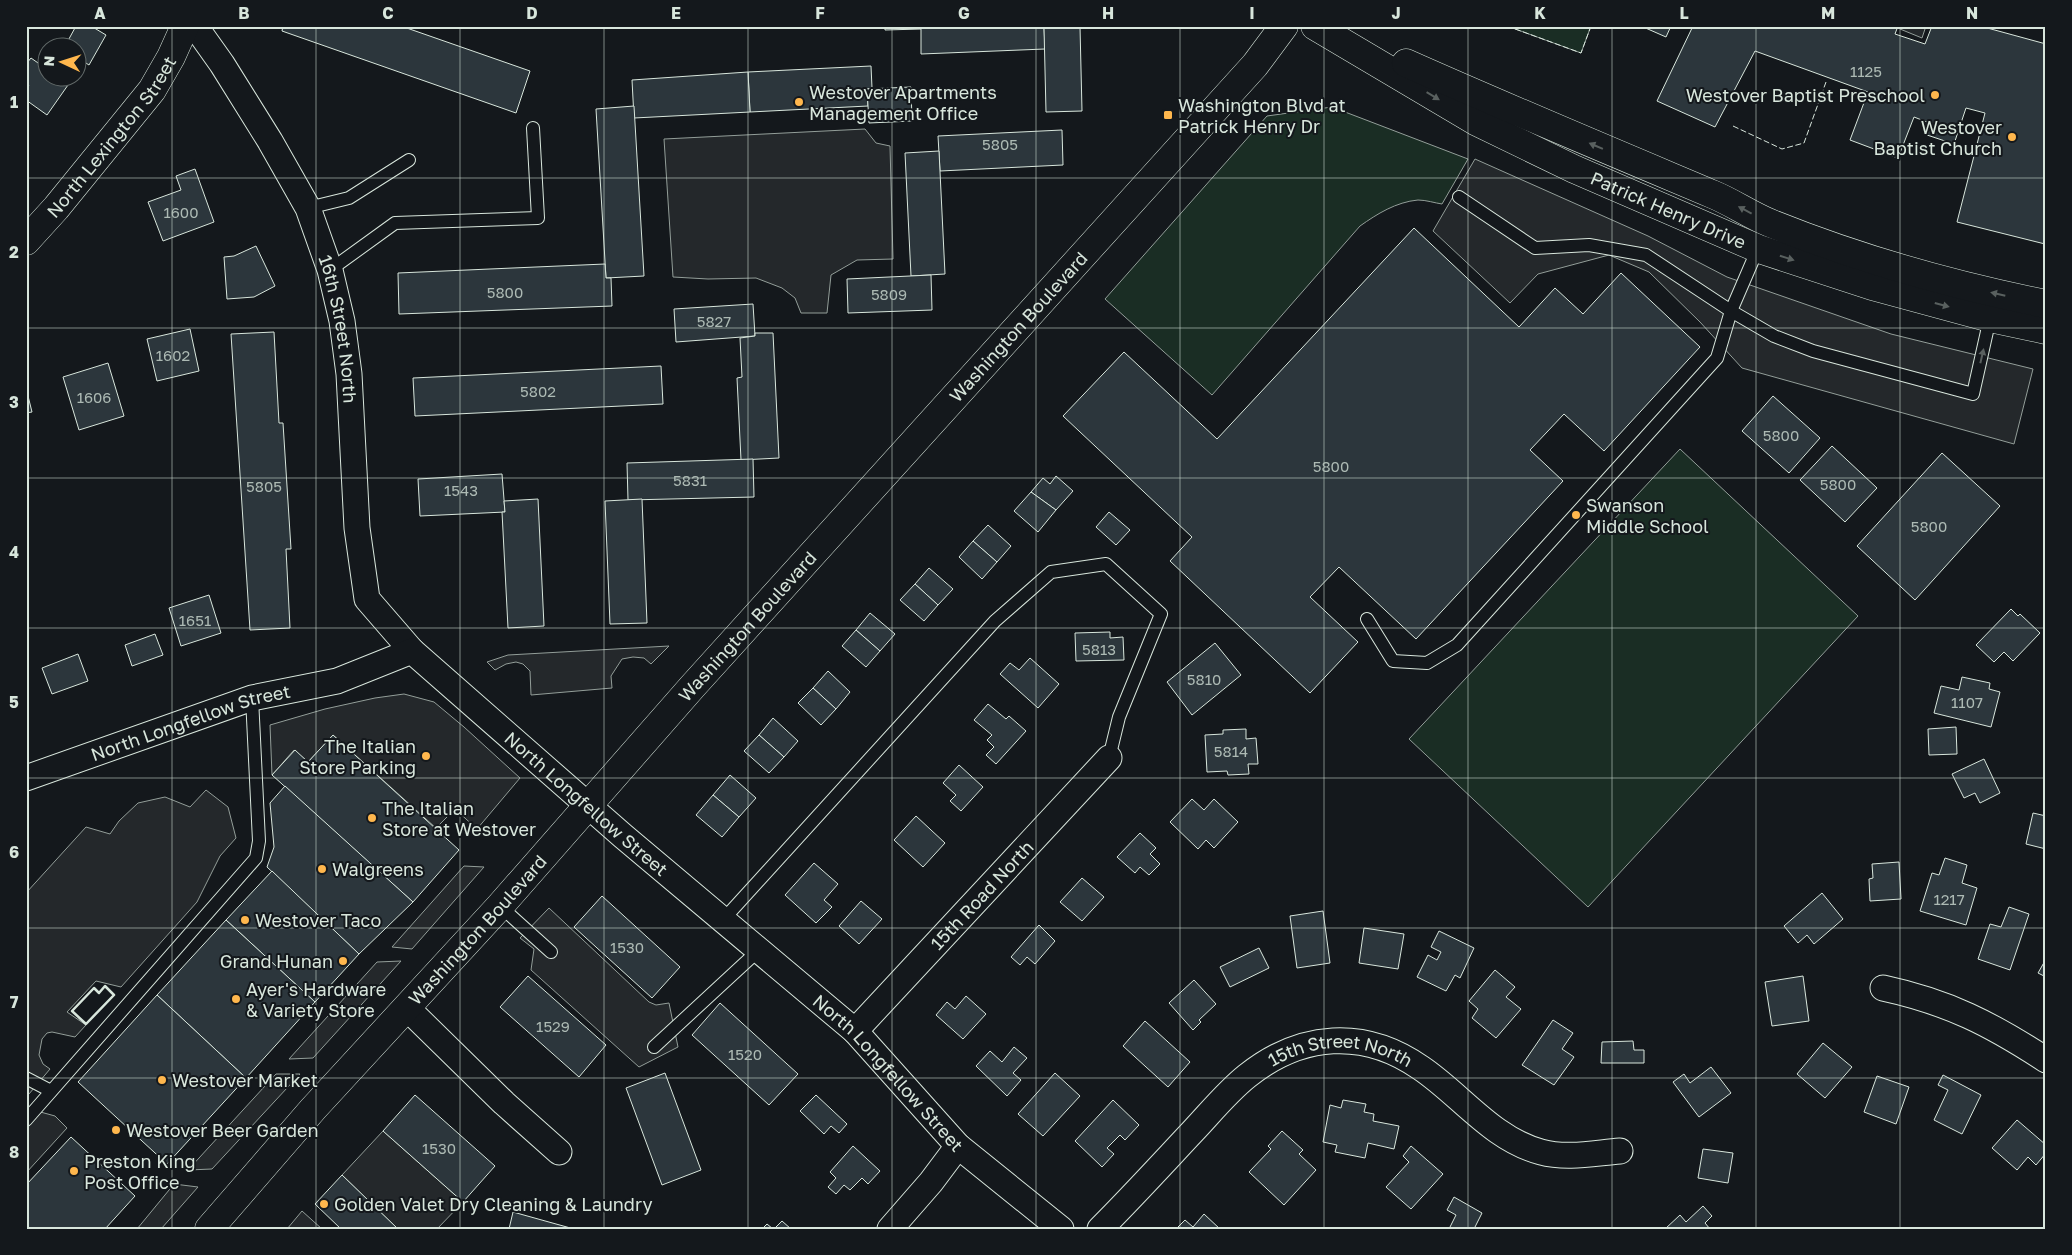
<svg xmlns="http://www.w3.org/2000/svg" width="2072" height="1255" viewBox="0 0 2072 1255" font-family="'Golos Text',sans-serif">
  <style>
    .green { fill: #1a2d24; stroke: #939e99 }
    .parking { fill: #24282b; stroke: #939e99 }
    .building { fill: #2c363c; stroke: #d8e6dc }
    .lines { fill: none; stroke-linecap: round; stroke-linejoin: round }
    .lane-casing { stroke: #d8e6dc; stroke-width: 14 }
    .street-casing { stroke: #d8e6dc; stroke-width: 27 }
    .secondary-casing { stroke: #d8e6dc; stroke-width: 29 }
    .lane { stroke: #14181c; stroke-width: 12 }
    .street { stroke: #14181c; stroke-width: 25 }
    .secondary { stroke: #14181c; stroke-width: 28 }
    .fence { stroke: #d8e6dc; stroke-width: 1; stroke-dasharray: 6 2.5; stroke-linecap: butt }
    .wall { stroke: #d8e6dc; stroke-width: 2.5 }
    .oneway { fill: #59605f }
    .grid { fill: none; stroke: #d8e6dc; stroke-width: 1; stroke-opacity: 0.55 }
    .poi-dot { fill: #ffb74d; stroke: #14181c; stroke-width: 2 }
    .labels { text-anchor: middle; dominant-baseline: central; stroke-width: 4; stroke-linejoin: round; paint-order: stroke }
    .number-label { font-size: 15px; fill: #adbab4 }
    .poi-label { font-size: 18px; fill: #d8e6dc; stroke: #14181c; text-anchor: start }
    .street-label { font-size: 18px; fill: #d8e6dc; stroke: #14181c }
    .neatline { fill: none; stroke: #d8e6dc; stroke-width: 2 }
    .grid-label { font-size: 16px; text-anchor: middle; font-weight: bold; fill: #d8e6dc }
  </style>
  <rect width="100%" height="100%" fill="#14181c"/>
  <g class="green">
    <polygon points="1507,26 1591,26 1581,53"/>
    <path d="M1332,107L1468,159L1442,204C1435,203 1426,200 1418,200C1396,202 1377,214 1360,226L1212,395L1105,299L1267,116Z"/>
    <polygon points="1680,449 1858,616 1588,907 1409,739"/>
  </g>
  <g class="parking">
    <polygon points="1901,26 1926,26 1922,38 1900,29"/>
    <polygon points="865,129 876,143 890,146 893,259 857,260 831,275 827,313 801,313 795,298 782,288 756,278 708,279 673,277 664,139"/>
    <polygon points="1475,159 1648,236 1727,277 1891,334 2033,369 2014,444 1742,368 1700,322 1649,272 1609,255 1538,274 1510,303 1433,231"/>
    <polygon points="669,646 651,664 644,658 633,657 622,659 611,676 612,688 531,695 530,671 523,664 516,662 506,664 495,670 487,662 508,655"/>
    <polygon points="404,694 434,702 464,727 520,778 477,829 455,809 436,828 333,735 308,762 294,750 272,775 270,725 325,709 375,698"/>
    <polygon points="206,790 228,807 236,838 220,856 197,902 121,987 96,981 67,1012 86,1025 75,1037 52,1032 47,1033 42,1039 39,1055 43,1064 50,1069 29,1094 26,1092 26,893 86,827 110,834 119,821 138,803 165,797 190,807"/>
    <polygon points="464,866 484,867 412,949 392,947"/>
    <polygon points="549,908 649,1002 656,1005 669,1003 678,1047 639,1067 531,970 534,949 520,938"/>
    <polygon points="401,961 313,1058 289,1059 377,962"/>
    <polygon points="276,1074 300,1074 212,1169 188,1170"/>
    <polygon points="26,1108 55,1116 67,1128 26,1173"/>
    <polygon points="383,1131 463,1202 437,1229 398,1229 342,1175"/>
    <polygon points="174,1184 198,1187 161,1229 137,1229"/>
    <polygon points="302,1211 322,1229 287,1229"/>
  </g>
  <g class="building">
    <polygon points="76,26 91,26 106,35 89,65 78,58 78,48 64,48"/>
    <polygon points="283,26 401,26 530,71 516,113 282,31"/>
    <polygon points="885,26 921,26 921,29 885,30"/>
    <polygon points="921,26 1044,26 1045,49 921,54"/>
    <polygon points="1641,26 1671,26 1666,37"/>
    <polygon points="1693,26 1898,26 1895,34 1925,44 1932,26 1980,26 2046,44 2045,244 1957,222 1985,113 1966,108 1954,144 1927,135 1932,124 1914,117 1898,158 1850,140 1868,92 1755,51 1715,127 1657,101"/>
    <polygon points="1080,27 1082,111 1046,112 1044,28"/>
    <polygon points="31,58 48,70 48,78 58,78 68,85 47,115 26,100 26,89 29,85 26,83 26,64"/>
    <polygon points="871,66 872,88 867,89 868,106 750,112 748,72"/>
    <polygon points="748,72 750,112 634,118 632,80"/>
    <polygon points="911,87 912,121 869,123 867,89"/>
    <polygon points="634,106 644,276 606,278 596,109"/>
    <polygon points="1062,130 1063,165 940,171 938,136"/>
    <polygon points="939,151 945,274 911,276 905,153"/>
    <polygon points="195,169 214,222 163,241 148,202 181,190 176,176"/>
    <polygon points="1414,228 1519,327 1555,288 1583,314 1621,273 1700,347 1604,451 1564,414 1530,450 1563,481 1416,639 1339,567 1310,597 1358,642 1310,693 1170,561 1192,537 1063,416 1124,352 1217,439"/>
    <polygon points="256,246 275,286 254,297 227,299 224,257 234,256"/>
    <polygon points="605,264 606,278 611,278 612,306 399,314 398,273"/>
    <polygon points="931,275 932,310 848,313 847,279"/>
    <polygon points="753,304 755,336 676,342 674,309"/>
    <polygon points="190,329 199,371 157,381 147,339"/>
    <polygon points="274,332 279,423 283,423 291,549 286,549 290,628 250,630 231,334"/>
    <polygon points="755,333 773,333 779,458 741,460 737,378 742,377 740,338 755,336"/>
    <polygon points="108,363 124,416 79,430 63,377"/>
    <polygon points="661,366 663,404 415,416 413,378"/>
    <polygon points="26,388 32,412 26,413"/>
    <polygon points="1773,396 1820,438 1789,473 1742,431"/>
    <polygon points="1832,446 1877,488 1845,522 1800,480"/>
    <polygon points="1942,453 2000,506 1915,600 1857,546"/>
    <polygon points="753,459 754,497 628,500 627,463"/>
    <polygon points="502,474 505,512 420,516 418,479"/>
    <polygon points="1056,476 1073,491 1056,510 1031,492 1043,478 1050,484"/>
    <polygon points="1031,492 1056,510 1038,532 1014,511"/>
    <polygon points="538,499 544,626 508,628 502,512 505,512 504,501"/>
    <polygon points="642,499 647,623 610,624 605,501"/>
    <polygon points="1109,512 1130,530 1116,545 1096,527"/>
    <polygon points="988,525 1011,546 997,562 973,541"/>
    <polygon points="973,541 997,562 982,579 959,557"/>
    <polygon points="929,568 953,589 938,605 915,584"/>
    <polygon points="915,584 938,605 924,621 900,600"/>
    <polygon points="209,595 221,633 181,646 169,608"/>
    <polygon points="2011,609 2018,616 2020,614 2040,633 2013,661 2004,652 1994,662 1976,645"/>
    <polygon points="870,613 895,634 880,651 856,630"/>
    <polygon points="856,630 880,651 866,667 842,646"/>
    <polygon points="1110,632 1110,638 1123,637 1124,660 1076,661 1075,633"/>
    <polygon points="155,634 163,655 132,666 125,645"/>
    <polygon points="1215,643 1241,675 1192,715 1167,682"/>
    <polygon points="78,654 88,681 52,694 42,668"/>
    <polygon points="1030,658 1059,684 1038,708 1000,674 1010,663 1019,670"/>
    <polygon points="828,671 850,692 836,709 813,688"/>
    <polygon points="1962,677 1990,683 1989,689 2000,692 1991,727 1934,713 1941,686 1959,690"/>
    <polygon points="813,688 836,709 821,725 798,703"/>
    <polygon points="988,704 1006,719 1009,716 1026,731 996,764 986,755 994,747 987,740 992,735 974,720"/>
    <polygon points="773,718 798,741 784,757 759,735"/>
    <polygon points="1956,727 1957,754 1929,755 1928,729"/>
    <polygon points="1246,729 1246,739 1256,738 1258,764 1248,764 1249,774 1228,775 1227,771 1207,772 1205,735 1223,734 1223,730"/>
    <polygon points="333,735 459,850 413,902 272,775 295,750 308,762"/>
    <polygon points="759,735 784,757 769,773 744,751"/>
    <polygon points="1984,759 2000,793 1980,803 1975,793 1964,798 1952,774"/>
    <polygon points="959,765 983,787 961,811 950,801 956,795 943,783"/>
    <polygon points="730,775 756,798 739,817 713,795"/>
    <polygon points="285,786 413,902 359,954 267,867 274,847 270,803"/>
    <polygon points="713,795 739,817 722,837 696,815"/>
    <polygon points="1192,799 1204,810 1214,799 1238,822 1214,848 1206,840 1198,849 1170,822"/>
    <polygon points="2033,813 2046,816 2046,849 2026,844"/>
    <polygon points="916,816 945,843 923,867 894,840"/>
    <polygon points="1140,833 1156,848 1150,854 1160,864 1149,875 1140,867 1135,873 1117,857"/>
    <polygon points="1945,858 1967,865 1962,883 1977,888 1966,925 1920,911 1932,873 1939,875"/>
    <polygon points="1899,862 1901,899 1870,901 1869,879 1873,878 1872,864"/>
    <polygon points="814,863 838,884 824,900 832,907 816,923 785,895"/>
    <polygon points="272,871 359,954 315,1002 226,920"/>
    <polygon points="1082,878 1104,897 1082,921 1060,902"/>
    <polygon points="1822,893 1843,919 1814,944 1807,935 1798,943 1784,926"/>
    <polygon points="602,896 680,967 652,998 574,927"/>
    <polygon points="861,901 882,919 859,944 839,926"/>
    <polygon points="2009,907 2029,914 2010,970 1978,959 1990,924 2001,927"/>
    <polygon points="1323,911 1330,963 1297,968 1290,916"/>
    <polygon points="226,920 315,1002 246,1078 157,995"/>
    <polygon points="1039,925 1055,941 1035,964 1027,957 1020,965 1011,957"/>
    <polygon points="1364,928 1404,934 1398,969 1359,963"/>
    <polygon points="1439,931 1474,948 1460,978 1455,975 1446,991 1417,977 1428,955 1437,960 1441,952 1431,947"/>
    <polygon points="1259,948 1269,968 1230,987 1220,967"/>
    <polygon points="2046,959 2046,977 2038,973"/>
    <polygon points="1495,970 1515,987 1506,997 1521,1009 1496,1038 1472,1018 1478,1009 1469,1001"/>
    <polygon points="528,976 606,1045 579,1077 500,1007"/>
    <polygon points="1803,976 1809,1021 1772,1026 1765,982"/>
    <polygon points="1194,980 1216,1004 1199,1020 1201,1022 1193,1030 1169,1003"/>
    <polygon points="157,995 246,1078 167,1164 78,1082"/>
    <polygon points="966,996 986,1014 963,1039 936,1015 947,1002 955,1009"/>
    <polygon points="720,1003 798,1074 769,1105 692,1035"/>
    <polygon points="1553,1020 1573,1033 1562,1049 1574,1057 1554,1085 1522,1065"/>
    <polygon points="1145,1021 1190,1062 1168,1087 1123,1046"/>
    <polygon points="1633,1041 1634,1050 1644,1050 1644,1063 1601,1063 1602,1042"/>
    <polygon points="1823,1043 1852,1067 1825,1098 1797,1074"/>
    <polygon points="1014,1047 1027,1058 1013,1073 1021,1080 1007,1096 976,1066 990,1051 1002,1062"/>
    <polygon points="1711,1067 1731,1093 1699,1117 1673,1082 1684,1074 1690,1083"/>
    <polygon points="665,1073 701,1170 662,1185 626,1088"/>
    <polygon points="1055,1073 1080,1096 1043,1136 1018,1114"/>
    <polygon points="1943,1075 1981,1095 1962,1134 1934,1120 1948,1090 1938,1085"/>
    <polygon points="1877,1076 1909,1087 1896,1124 1864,1112"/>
    <polygon points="415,1095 495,1166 463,1202 383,1131"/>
    <polygon points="816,1095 847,1124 839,1133 831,1126 824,1134 800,1111"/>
    <polygon points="1113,1100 1139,1125 1125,1140 1120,1135 1107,1148 1114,1154 1102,1167 1075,1141"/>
    <polygon points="1343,1100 1366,1104 1364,1112 1374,1114 1373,1121 1399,1126 1394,1149 1368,1143 1365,1158 1335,1152 1337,1145 1323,1142 1330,1105 1341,1108"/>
    <polygon points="2017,1120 2046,1145 2046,1153 2036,1165 2028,1157 2017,1170 1992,1148"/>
    <polygon points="1282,1131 1303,1150 1299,1154 1316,1170 1284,1205 1249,1172 1271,1149 1268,1146"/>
    <polygon points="71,1137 135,1196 105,1229 26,1229 26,1185"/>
    <polygon points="853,1146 880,1171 868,1184 862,1178 850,1190 844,1185 836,1194 828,1187 836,1178 830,1172"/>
    <polygon points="1411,1146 1443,1174 1411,1209 1386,1187 1409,1162 1403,1156"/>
    <polygon points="1703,1149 1733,1153 1728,1183 1698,1178"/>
    <polygon points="342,1175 398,1229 341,1229 315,1204"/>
    <polygon points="1454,1197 1482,1213 1474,1229 1449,1229 1456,1215 1447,1210"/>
    <polygon points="1703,1206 1712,1216 1705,1223 1710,1229 1665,1229 1680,1215 1686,1222"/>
    <polygon points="513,1212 574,1229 509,1229"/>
    <polygon points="1204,1214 1220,1229 1176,1229 1185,1220 1193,1227"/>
    <polygon points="782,1221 791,1229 774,1229"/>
    <polygon points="767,1224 773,1229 762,1229"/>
  </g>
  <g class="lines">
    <defs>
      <g id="lane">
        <polyline points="1459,197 1535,248 1589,245 1646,255 1731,311 1759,246"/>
        <polyline points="308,208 349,198 409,160"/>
        <polyline points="330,270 395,223 538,218 533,128"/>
        <polyline points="1367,619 1393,661 1427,663 1457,645 1717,358 1731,311 1774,336 1813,351 1973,394 1990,318"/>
        <polyline points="500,906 551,952"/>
        <polyline points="723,920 995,621 1051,572 1106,564 1161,614 1119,717 1109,758"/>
        <polyline points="654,1047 759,950"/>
        <polyline points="26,1078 51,1091"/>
        <polyline points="26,1120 256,858 259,841 252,698"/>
      </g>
      <g id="street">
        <path id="s1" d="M195,26L222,64L270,141L308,208L330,270L342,321L349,374L357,528L367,599L412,651"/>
        <path id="s2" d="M26,778L252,698L337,681L412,651L623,836L855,1031L958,1146L1061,1229"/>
        <path d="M1883,988C1948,1002 1991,1024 2046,1060"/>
        <polyline points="407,1008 504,1103 559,1152"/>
        <path id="s3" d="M855,1031L1109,758"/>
        <polyline points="890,1229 931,1182 958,1146"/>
        <path id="s4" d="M1100,1229C1132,1197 1163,1163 1194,1130C1211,1112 1227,1092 1247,1076C1301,1033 1364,1028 1421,1068C1461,1095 1492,1139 1541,1152C1567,1159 1594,1153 1620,1151"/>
      </g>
      <g id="secondary">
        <path id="s5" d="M1315,26L1477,122L1574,169L1759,249L1872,286L1990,318L2046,330"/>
        <path d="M1406,63C1507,108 1610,151 1712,194C1732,202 1750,215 1770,223C1859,259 1952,285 2046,304"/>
        <path id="s6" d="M26,241L56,208L152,90L171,57L185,26"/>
        <path id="s7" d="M209,1229L313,1109L500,906L692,687L1255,65L1284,26"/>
      </g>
    </defs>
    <use href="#lane" class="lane-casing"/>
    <use href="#street" class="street-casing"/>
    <use href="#secondary" class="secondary-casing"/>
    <use href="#lane" class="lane"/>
    <use href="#street" class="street"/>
    <use href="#secondary" class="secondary"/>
    <g class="fence">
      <polyline points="1507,26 1581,53 1591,26"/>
      <polyline points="1733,126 1782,149 1804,143 1826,82"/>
    </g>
    <polygon class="wall" points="105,986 114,995 86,1024 72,1011 94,988 99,993"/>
  </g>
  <defs><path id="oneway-solid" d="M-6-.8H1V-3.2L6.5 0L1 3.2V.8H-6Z" transform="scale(1.25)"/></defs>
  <g class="oneway">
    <use href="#oneway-solid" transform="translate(1433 96) rotate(31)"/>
    <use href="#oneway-solid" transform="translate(1596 146) rotate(-157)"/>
    <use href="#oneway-solid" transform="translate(1745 210) rotate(-152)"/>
    <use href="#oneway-solid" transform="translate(1787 258) rotate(18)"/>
    <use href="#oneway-solid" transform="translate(1998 294) rotate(-167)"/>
    <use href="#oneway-solid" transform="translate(1942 305) rotate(15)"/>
    <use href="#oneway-solid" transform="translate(1982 356) rotate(-77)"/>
  </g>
  <path class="grid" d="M172,26V1229M316,26V1229M460,26V1229M604,26V1229M748,26V1229M892,26V1229M1036,26V1229M1180,26V1229M1324,26V1229M1468,26V1229M1612,26V1229M1756,26V1229M1900,26V1229M26,178H2046M26,328H2046M26,478H2046M26,628H2046M26,778H2046M26,928H2046M26,1078H2046"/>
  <g class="poi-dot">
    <circle cx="1935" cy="95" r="5"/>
    <circle cx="799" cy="102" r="5"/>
    <rect x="1163" y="110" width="10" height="10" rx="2.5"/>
    <circle cx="2012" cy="137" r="5"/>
    <circle cx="1576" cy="515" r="5"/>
    <circle cx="426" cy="756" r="5"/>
    <circle cx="372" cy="818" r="5"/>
    <circle cx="322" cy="869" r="5"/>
    <circle cx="245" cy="920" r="5"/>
    <circle cx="343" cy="961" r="5"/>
    <circle cx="236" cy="999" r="5"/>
    <circle cx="162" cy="1080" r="5"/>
    <circle cx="116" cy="1130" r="5"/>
    <circle cx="74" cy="1171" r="5"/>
    <circle cx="324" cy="1204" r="5"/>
  </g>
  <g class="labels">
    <g class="number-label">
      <text x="1866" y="71">1125</text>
      <text x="1000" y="144">5805</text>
      <text x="181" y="212">1600</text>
      <text x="505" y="292">5800</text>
      <text x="889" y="294">5809</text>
      <text x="714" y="321">5827</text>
      <text x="173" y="355">1602</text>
      <text x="538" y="391">5802</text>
      <text x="94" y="397">1606</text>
      <text x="1781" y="435">5800</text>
      <text x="1331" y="466">5800</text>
      <text x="690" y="480">5831</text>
      <text x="1838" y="484">5800</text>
      <text x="264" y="486">5805</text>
      <text x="461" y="490">1543</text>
      <text x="1929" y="526">5800</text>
      <text x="195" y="620">1651</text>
      <text x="1099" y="649">5813</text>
      <text x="1204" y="679">5810</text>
      <text x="1967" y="702">1107</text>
      <text x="1231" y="751">5814</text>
      <text x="1949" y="899">1217</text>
      <text x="627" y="947">1530</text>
      <text x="553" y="1026">1529</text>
      <text x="745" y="1054">1520</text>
      <text x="439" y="1148">1530</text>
    </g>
    <g class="poi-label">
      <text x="809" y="92">Westover Apartments<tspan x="809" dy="21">Management Office</tspan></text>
      <text x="1925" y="95" text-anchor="end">Westover Baptist Preschool</text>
      <text x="1178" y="105">Washington Blvd at<tspan x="1178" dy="21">Patrick Henry Dr</tspan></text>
      <text x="2002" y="127" text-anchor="end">Westover<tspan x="2002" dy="21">Baptist Church</tspan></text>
      <text x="1586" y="505">Swanson<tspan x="1586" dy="21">Middle School</tspan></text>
      <text x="416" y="746" text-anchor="end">The Italian<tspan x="416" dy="21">Store Parking</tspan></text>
      <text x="382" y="808">The Italian<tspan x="382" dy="21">Store at Westover</tspan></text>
      <text x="332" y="869">Walgreens</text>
      <text x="255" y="920">Westover Taco</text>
      <text x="333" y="961" text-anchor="end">Grand Hunan</text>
      <text x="246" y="989">Ayer's Hardware<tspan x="246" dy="21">&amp; Variety Store</tspan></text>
      <text x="172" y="1080">Westover Market</text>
      <text x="126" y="1130">Westover Beer Garden</text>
      <text x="84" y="1161">Preston King<tspan x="84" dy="21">Post Office</tspan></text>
      <text x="334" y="1204">Golden Valet Dry Cleaning &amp; Laundry</text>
    </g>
    <g class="street-label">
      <text stroke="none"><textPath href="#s6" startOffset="135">North Lexington Street</textPath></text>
      <text stroke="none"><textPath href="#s5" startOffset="399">Patrick Henry Drive</textPath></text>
      <text stroke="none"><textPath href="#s7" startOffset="1212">Washington Boulevard</textPath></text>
      <text stroke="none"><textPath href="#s1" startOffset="340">16th Street North</textPath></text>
      <text stroke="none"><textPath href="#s7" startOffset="808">Washington Boulevard</textPath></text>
      <text stroke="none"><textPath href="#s2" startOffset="174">North Longfellow Street</textPath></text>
      <text stroke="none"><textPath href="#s2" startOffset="639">North Longfellow Street</textPath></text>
      <text stroke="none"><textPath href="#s3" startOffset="186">15th Road North</textPath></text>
      <text stroke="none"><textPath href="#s7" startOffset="402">Washington Boulevard</textPath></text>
      <text stroke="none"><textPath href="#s4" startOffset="314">15th Street North</textPath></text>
      <text stroke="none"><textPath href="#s2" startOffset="1044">North Longfellow Street</textPath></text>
    </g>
  </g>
  <rect width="2072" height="1255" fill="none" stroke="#14181c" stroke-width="55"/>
  <g transform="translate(62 62) rotate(274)"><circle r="24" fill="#14181c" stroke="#626a69"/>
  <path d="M0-4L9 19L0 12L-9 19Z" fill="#ffb74d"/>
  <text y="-8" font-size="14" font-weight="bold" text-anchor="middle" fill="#d8e6dc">N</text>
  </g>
  <rect x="28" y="28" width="2016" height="1200" class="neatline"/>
  <g class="grid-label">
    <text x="100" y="19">A</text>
    <text x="244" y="19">B</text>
    <text x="388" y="19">C</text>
    <text x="532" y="19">D</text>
    <text x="676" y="19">E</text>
    <text x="820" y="19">F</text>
    <text x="964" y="19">G</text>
    <text x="1108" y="19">H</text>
    <text x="1252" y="19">I</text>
    <text x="1396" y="19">J</text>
    <text x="1540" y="19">K</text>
    <text x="1684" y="19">L</text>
    <text x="1828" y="19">M</text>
    <text x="1972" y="19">N</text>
    <text x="14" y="108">1</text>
    <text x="14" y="258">2</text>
    <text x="14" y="408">3</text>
    <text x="14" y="558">4</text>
    <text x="14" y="708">5</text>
    <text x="14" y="858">6</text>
    <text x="14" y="1008">7</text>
    <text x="14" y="1158">8</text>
  </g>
</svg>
